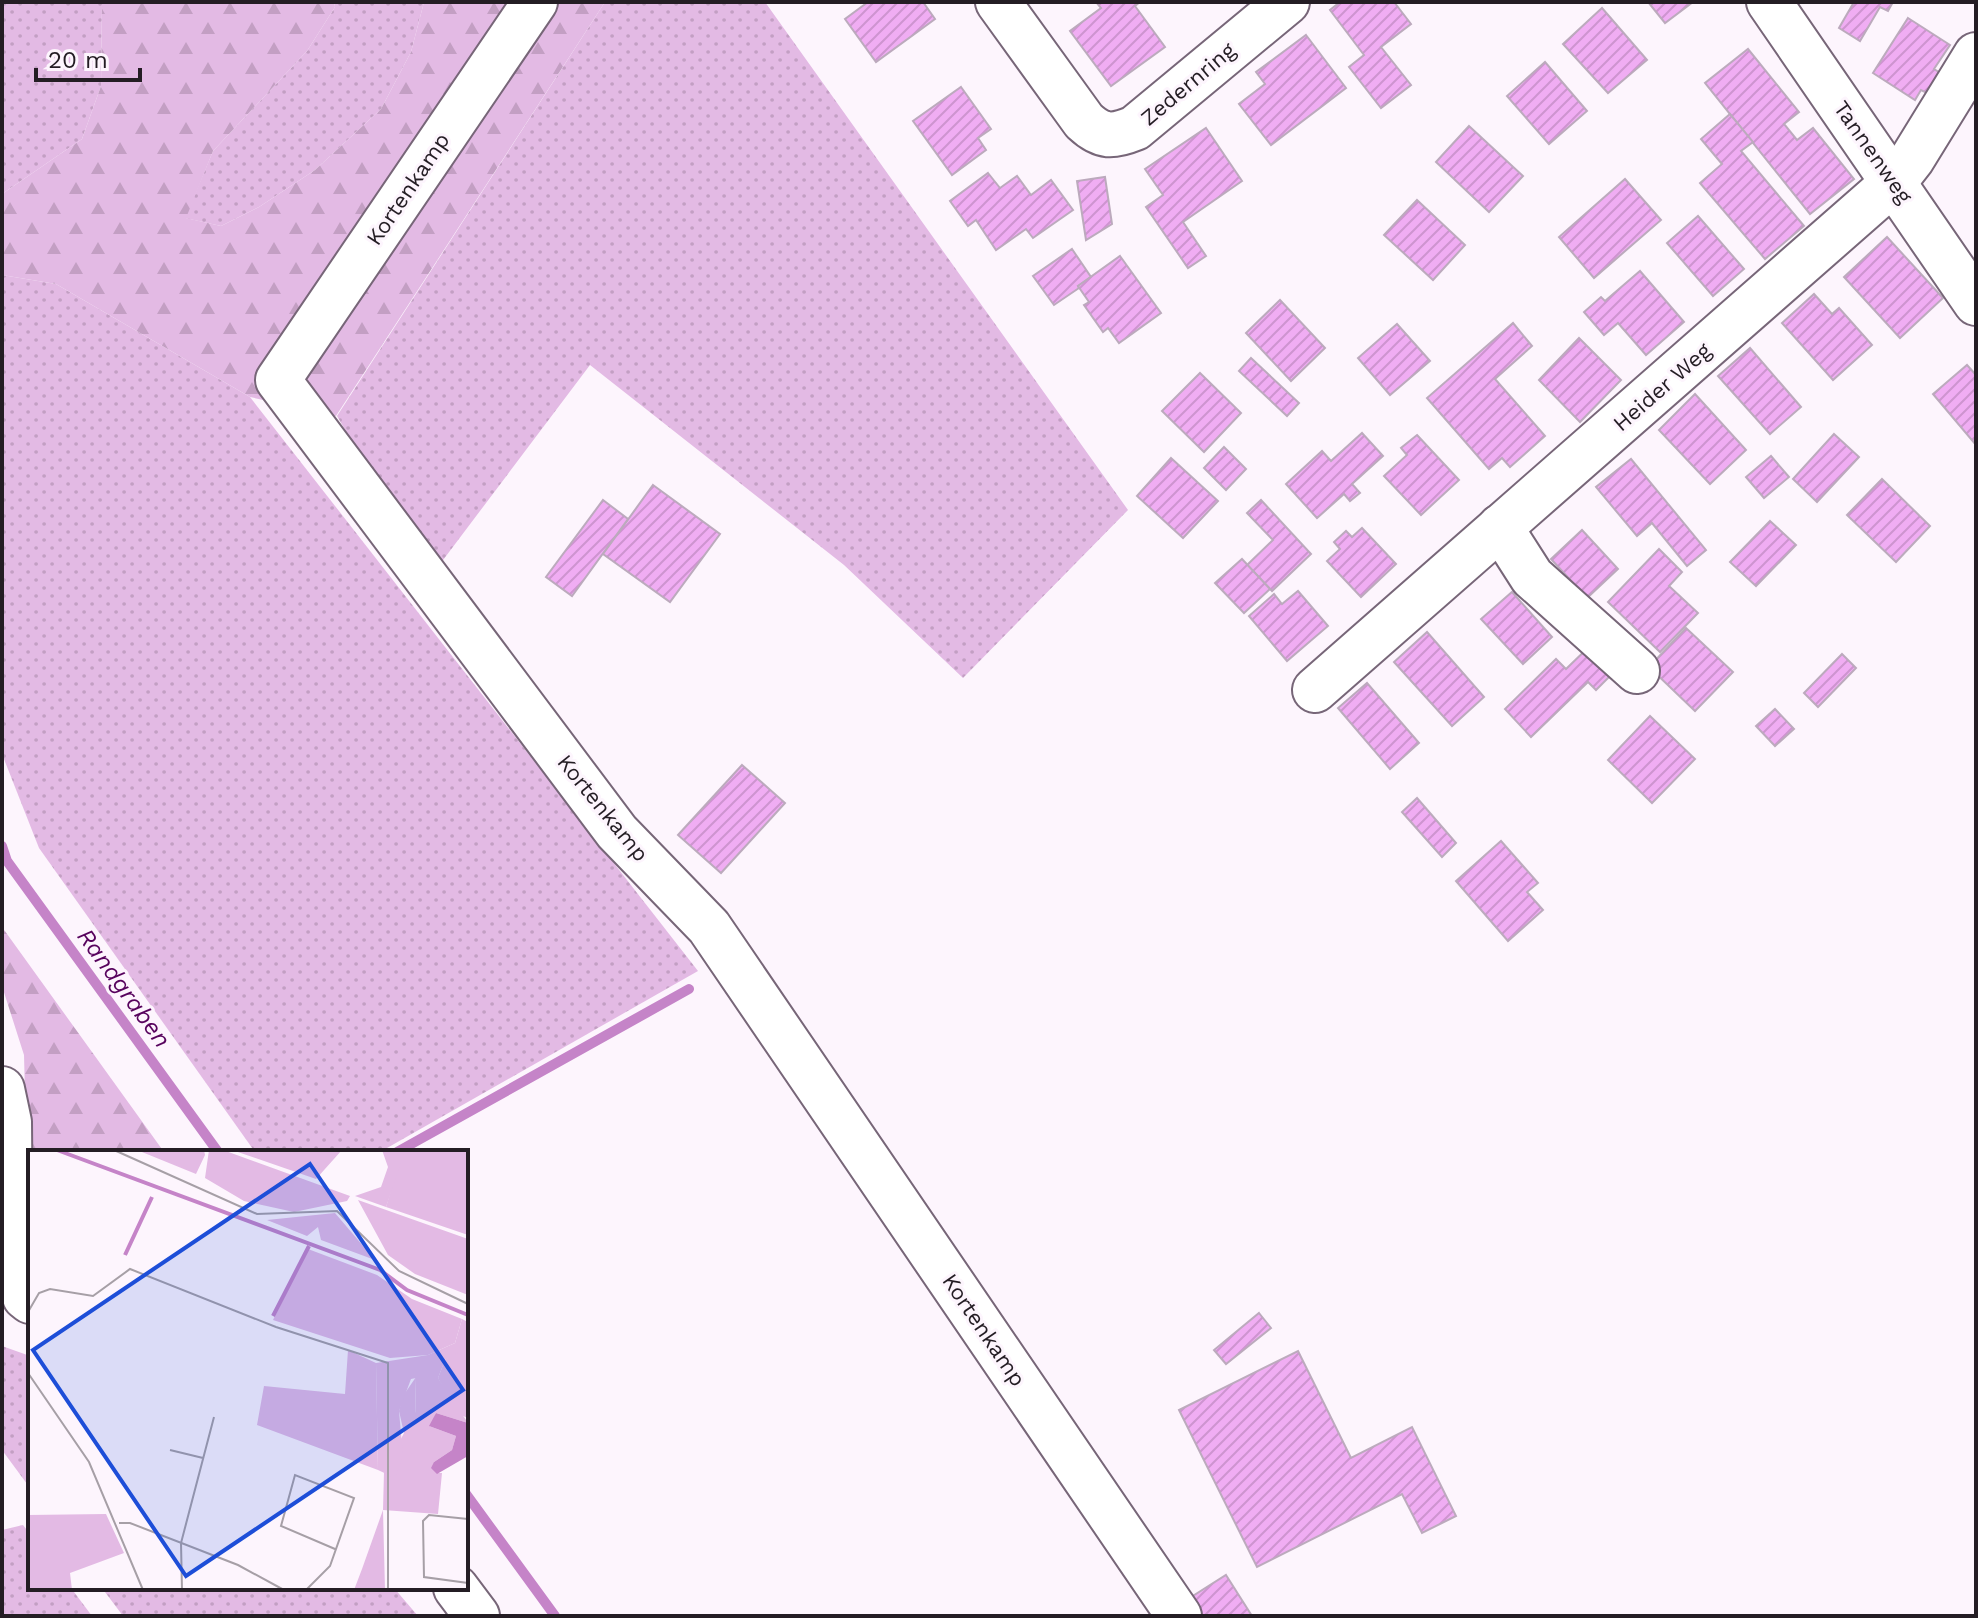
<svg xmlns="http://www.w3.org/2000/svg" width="1978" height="1618" viewBox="0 0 1978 1618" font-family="'Work Sans',sans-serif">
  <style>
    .grass { fill: url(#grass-dots) }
    .forest { fill: url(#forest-firs) }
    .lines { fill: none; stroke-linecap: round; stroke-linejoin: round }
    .stream { stroke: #c584c8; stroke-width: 10 }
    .building { fill: url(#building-hatch); stroke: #bcaabd; stroke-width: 2 }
    .minor-casing { stroke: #776678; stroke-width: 48 }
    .minor { stroke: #fff; stroke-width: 44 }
    .labels { text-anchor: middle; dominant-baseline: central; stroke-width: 6; stroke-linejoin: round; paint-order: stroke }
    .street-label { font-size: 22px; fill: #241d24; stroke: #fdf5fd }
    .water-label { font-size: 24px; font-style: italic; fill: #57035d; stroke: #fdf5fd }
    .inset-river { fill: none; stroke: #c584c8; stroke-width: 4 }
    .inset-road { fill: none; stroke: #a69fa6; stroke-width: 2 }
    .view { fill: #1d4ed8; fill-opacity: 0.15; stroke: #1d4ed8; stroke-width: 4 }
    .inset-edge { fill: none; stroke: #241d24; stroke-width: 4 }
  </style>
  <defs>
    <pattern id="grass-dots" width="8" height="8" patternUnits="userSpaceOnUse" patternTransform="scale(2)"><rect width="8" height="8" fill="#e3bae4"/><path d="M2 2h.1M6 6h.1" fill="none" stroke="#c39fc3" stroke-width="1.8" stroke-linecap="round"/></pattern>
    <pattern id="forest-firs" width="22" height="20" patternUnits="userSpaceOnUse" patternTransform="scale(2)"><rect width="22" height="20" fill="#e3bae4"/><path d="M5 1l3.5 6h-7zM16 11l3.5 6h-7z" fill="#c39fc3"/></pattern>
    <pattern id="building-hatch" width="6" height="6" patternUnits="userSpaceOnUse" patternTransform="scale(2)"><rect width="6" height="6" fill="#f0adf3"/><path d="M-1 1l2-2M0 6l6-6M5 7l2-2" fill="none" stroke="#ce94d0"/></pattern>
  </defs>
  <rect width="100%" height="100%" fill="#fdf5fd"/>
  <g class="grass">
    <polygon points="2,2 102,2 101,86 82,139 2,194"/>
    <polygon points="334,2 424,2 411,52 381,109 315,170 259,207 221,226 185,218 213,151 307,51 335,7"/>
    <polygon points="605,2 765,2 1128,510 963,678 844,565 590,365 431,576 337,416"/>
    <polygon points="2,275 56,284 250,397 698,971 380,1152 255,1152 39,848 2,754"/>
    <polygon points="2,1346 30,1356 30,1488 2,1450"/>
    <polygon points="23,1525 30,1534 30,1588 71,1588 92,1616 2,1616 2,1530"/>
    <polygon points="102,1588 394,1588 418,1616 123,1616"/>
  </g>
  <g class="forest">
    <polygon points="102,2 334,2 335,7 307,51 213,151 186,218 221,226 259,207 315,170 381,109 411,52 424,2 605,2 336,416 250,397 56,284 2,275 2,194 82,139 101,86"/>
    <polygon points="2,927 164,1152 30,1152 27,1171 24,1055 2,986"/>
  </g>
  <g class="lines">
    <g class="stream">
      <polyline points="2,846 7,861 218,1152"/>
      <polyline points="397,1152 689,989"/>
      <polyline points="466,1494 555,1616"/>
    </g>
  </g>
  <g class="building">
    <polygon points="868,2 923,2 935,19 876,62 845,19"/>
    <polygon points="1096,2 1140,2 1135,6 1165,47 1111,86 1070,31 1101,8"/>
    <polygon points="1340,2 1394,2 1411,24 1381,47 1411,85 1381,108 1349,67 1364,55 1330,10"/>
    <polygon points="1648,2 1693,2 1665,23"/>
    <polygon points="1854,2 1893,2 1888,11 1880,7 1860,41 1839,28"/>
    <polygon points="1602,8 1647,60 1608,93 1563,44"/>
    <polygon points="1908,18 1950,45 1934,69 1942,74 1929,94 1921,90 1915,100 1873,73"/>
    <polygon points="1306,35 1346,88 1271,145 1239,104 1265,84 1256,72"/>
    <polygon points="1748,49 1799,112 1784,124 1797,140 1813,128 1854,179 1810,214 1705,83"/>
    <polygon points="1545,62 1587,111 1549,144 1507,96"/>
    <polygon points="961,87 991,129 978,138 986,150 952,175 913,121"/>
    <polygon points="1730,114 1753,142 1741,151 1804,226 1765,259 1700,183 1722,164 1701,139"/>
    <polygon points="1469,126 1523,176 1489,212 1436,162"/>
    <polygon points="1206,128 1242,181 1183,222 1206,256 1188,268 1146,207 1163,195 1145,169"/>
    <polygon points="988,173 1000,188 1017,176 1031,195 1051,180 1073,210 1033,238 1026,229 996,250 976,220 968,226 950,201"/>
    <polygon points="1105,177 1112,224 1086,240 1077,181"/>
    <polygon points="1625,179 1661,220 1594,278 1559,237"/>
    <polygon points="1417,200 1465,245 1433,280 1384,235"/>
    <polygon points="1698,216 1744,269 1713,296 1667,243"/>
    <polygon points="1887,237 1943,298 1900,338 1844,277"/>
    <polygon points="1072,249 1091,277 1078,286 1079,288 1054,305 1033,276"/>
    <polygon points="1120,256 1161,313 1119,343 1108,328 1103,332 1084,305 1089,302 1078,286"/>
    <polygon points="1640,271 1684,322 1646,355 1618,323 1604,335 1584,312 1601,297 1605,301"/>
    <polygon points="1814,294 1832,314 1839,308 1872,345 1833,380 1782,323"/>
    <polygon points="1280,300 1325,348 1291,381 1246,333"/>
    <polygon points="1513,323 1532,346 1495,379 1545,436 1510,467 1502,458 1489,469 1427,398"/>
    <polygon points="1397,324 1430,361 1390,395 1358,358"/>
    <polygon points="1579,338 1621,380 1580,422 1539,380"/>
    <polygon points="1750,348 1801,407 1770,434 1718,376"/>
    <polygon points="1251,358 1299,403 1287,416 1239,371"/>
    <polygon points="1967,365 1976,375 1976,445 1933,394"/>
    <polygon points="1200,373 1241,413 1204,452 1162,411"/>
    <polygon points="1695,394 1746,450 1710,484 1659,430"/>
    <polygon points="1362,433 1383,456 1352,484 1360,493 1350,501 1344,494 1317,518 1286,484 1322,451 1331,461"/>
    <polygon points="1834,434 1859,457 1817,502 1793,479"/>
    <polygon points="1417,435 1459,480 1421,515 1384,476 1407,455 1401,448"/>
    <polygon points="1224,447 1246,469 1226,490 1204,468"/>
    <polygon points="1771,456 1789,477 1764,498 1746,477"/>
    <polygon points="1171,458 1218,501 1183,538 1137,496"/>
    <polygon points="1631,459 1706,550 1687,566 1652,523 1637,536 1596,487"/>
    <polygon points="1882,479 1930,526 1896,562 1847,515"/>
    <polygon points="653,485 720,534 670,602 603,554"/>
    <polygon points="603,500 628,519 572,596 546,577"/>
    <polygon points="1261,500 1311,554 1272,591 1247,565 1273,540 1247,513"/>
    <polygon points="1770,521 1796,545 1756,586 1730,562"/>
    <polygon points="1362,528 1396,564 1361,597 1327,561 1340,549 1334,542 1346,531 1352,537"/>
    <polygon points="1582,530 1618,569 1587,598 1551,559"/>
    <polygon points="1659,549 1682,572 1669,586 1698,613 1660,652 1608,602"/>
    <polygon points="1242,559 1270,589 1244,613 1215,583"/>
    <polygon points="1298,591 1328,626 1287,661 1249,616 1274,594 1282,604"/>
    <polygon points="1512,592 1552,637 1523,664 1481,619"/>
    <polygon points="1686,628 1733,672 1695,711 1649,667"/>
    <polygon points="1427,632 1484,697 1452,726 1394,662"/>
    <polygon points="1594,642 1619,667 1596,690 1588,682 1531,737 1505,709 1556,659 1566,669"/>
    <polygon points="1842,654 1856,668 1818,707 1804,693"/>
    <polygon points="1367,683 1419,743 1390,769 1338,708"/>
    <polygon points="1775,709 1794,729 1775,746 1756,726"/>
    <polygon points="1650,716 1695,759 1652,803 1608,760"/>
    <polygon points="742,765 785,803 721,873 678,835"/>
    <polygon points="1417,798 1456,843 1442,857 1402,812"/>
    <polygon points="1501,841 1538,883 1527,892 1543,910 1508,941 1456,881"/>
    <polygon points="1259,1313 1271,1328 1226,1364 1214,1350"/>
    <polygon points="1298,1351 1351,1458 1412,1427 1456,1516 1422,1533 1402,1494 1257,1567 1179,1410"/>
    <polygon points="1226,1575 1252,1616 1198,1616 1188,1599"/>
  </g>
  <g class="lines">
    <defs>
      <g id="minor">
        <polyline points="535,2 278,380 617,832 709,927 1179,1616"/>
        <path d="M998,2L1084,121C1102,138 1113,137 1135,128L1287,2"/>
        <polyline points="1769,2 1976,303"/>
        <polyline points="1500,527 1532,577 1637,671"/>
        <polyline points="1315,690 1894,182 1912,159 1976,55"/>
        <polyline points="2,1089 9,1122 10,1243 25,1297 30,1301"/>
        <polyline points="456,1588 477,1616"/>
      </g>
    </defs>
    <use href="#minor" class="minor-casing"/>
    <use href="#minor" class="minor"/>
  </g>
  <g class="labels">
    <g class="street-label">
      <text transform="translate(1188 84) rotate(-40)">Zedernring</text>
      <text transform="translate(1873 152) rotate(55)">Tannenweg</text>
      <text transform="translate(408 189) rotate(-56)">Kortenkamp</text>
      <text transform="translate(1662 387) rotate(-41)">Heider Weg</text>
      <text transform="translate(603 808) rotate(51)">Kortenkamp</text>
      <text transform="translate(984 1330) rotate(56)">Kortenkamp</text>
    </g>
    <g class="water-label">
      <text transform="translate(124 988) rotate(54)">Randgraben</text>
    </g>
  </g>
  <g transform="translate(28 1150)">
    <rect width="440" height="440" fill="#fdf5fd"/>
    <path d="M109,0H176L177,5L168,24ZM181,0H195L322,46L319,51L266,62L216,51L177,28ZM204,0H314L288,29ZM375,0H440V85L358,57ZM330,50L440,89V145L387,124L360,105ZM280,99L349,125L384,149L434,169L427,193L400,205L362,208L245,170ZM436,195L440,197V268L430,264L410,228L417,210ZM320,200L348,213L350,320L229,275L236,236L317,244ZM388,227L387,262L401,276L428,286L424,300L406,312L409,323H414L410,364L355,360L356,322L376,283L371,261L375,246ZM78,364L96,403L42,423L44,440H0V365Z" fill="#e3bae4"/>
    <path d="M354,0L377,1L358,57L327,46L353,37L360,17ZM307,63L347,110L293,90L290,77L279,86L239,70ZM434,169L440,172V197L417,210L410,228L440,273L408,263L400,281L394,279L387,270L388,228L383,229L371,261L375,306L367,328L350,320L348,213L400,205L427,193ZM355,360L357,440H326L334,419Z" fill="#e3bae4"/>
    <path d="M408,263L440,273V306L409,324L403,318L406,312L424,300L428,286L401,276Z" fill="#c584c8"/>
    <path class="inset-river" d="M29,0L352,120L379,140L440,165M97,105L124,47M245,166L281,96"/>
    <path class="inset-road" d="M86,0L229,64L309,61L371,121L440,154M0,162L11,143L22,139L65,146L102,119L248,177L360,213V440M0,223L61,312L115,440M142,300L175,308M440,369L401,365L395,371L396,427L440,433M91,373H102L210,415L256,440M154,440L153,393L186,267M278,440L302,416L326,348L267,325L253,376L307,399"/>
    <path class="view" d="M282,14L435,240L158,426L5,200Z"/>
    <rect width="440" height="440" class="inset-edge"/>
  </g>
  <rect width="1978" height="1618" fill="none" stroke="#241d24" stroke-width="8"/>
  <path d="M36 68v12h104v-12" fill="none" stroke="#241d24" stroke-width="4"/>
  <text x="48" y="68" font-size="24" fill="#241d24" stroke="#fdf5fd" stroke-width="6" paint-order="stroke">20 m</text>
</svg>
